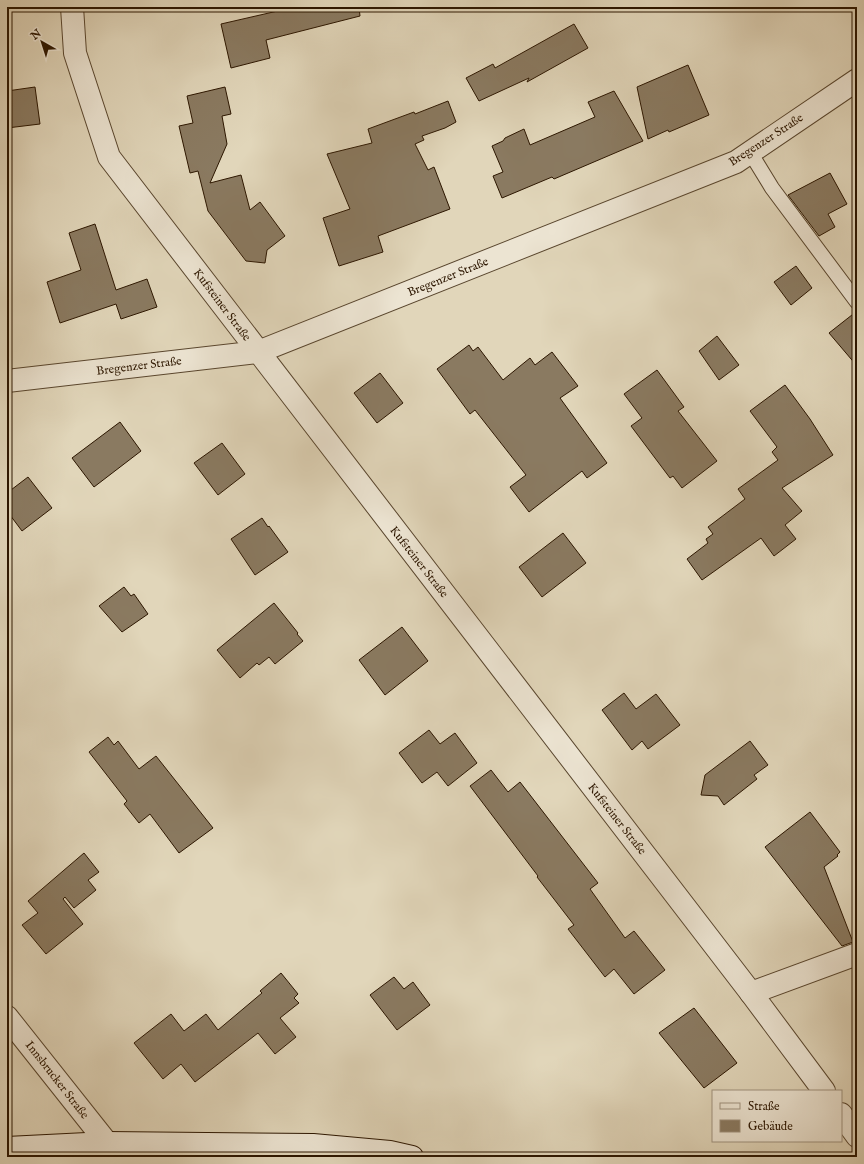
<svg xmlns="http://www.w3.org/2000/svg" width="864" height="1164" viewBox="0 0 864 1164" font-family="'IM FELL English',serif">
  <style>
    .building { fill: #8a7a61; stroke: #2c1600 }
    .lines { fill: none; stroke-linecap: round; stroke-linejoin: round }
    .lane-casing { stroke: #59462e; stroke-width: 16 }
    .street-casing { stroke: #59462e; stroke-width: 24 }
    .secondary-casing { stroke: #2c1600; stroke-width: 24 }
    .lane { stroke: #ece4d2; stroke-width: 14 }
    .street { stroke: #ece4d2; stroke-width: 22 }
    .secondary { stroke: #ece4d2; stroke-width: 22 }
    .labels { text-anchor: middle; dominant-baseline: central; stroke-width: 3.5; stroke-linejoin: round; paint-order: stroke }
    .street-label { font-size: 12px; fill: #2c1600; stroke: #ece4d2 }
  </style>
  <rect width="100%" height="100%" fill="#e1d6ba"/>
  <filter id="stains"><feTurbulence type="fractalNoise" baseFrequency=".005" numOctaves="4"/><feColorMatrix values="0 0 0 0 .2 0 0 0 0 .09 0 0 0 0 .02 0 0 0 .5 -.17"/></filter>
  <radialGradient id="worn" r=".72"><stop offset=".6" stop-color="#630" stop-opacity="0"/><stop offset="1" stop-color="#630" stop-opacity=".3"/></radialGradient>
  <g class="building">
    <polygon points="295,7 359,7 360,16 266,40 270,58 231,68 221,24"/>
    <polygon points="574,24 588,48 527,82 529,78 479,101 466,78 493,64 495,68"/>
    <polygon points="688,65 709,115 669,132 668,130 648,139 637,87"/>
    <polygon points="35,87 40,124 7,128 7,91"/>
    <polygon points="225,87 231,114 222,116 227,144 210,183 241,175 250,210 260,202 285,236 267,250 265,263 246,261 208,211 198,171 190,173 179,126 193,123 187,96"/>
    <polygon points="614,91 643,141 554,179 552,177 502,198 493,176 503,172 492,146 503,141 505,138 524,129 530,145 595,117 588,102"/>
    <polygon points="448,101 456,122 445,128 422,136 424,140 415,144 428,170 434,167 450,209 378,236 383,252 339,266 323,218 350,209 327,154 372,143 368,129 414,112 415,114"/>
    <polygon points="830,173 847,204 828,214 835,227 819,236 788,195"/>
    <polygon points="95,224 116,290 147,279 157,307 121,319 116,304 60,323 47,282 81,270 69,233"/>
    <polygon points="796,266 812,288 791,305 774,282"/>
    <polygon points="857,311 857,366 829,333"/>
    <polygon points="717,336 739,365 719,380 699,351"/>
    <polygon points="469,345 473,351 478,347 503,380 530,358 535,365 552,352 578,386 560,398 607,463 587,478 582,471 529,512 510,487 526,475 475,410 470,414 437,369"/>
    <polygon points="657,370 684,407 678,411 717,461 682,488 673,476 670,478 631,426 642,418 624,394"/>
    <polygon points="380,373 403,403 377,423 354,393"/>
    <polygon points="785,385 810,419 833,455 782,488 802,511 785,525 796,539 774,556 761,538 702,580 687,559 708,543 706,539 713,534 708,527 745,499 738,489 778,460 772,452 777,447 750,411"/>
    <polygon points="120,422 141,451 94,487 72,458"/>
    <polygon points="222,443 245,474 218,495 194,463"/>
    <polygon points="28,477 52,508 22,531 7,511 7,493"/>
    <polygon points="262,518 268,527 269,526 288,552 255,575 231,539"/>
    <polygon points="563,533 586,563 542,597 519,567"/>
    <polygon points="124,587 131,596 134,594 148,614 122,632 99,606"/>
    <polygon points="274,603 298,633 297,634 303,641 275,664 269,657 259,665 257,663 240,678 217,650"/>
    <polygon points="402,627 428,661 385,695 359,660"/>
    <polygon points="624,693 636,709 656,694 680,725 648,749 642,741 632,750 602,710"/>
    <polygon points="429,730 440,744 455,733 477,763 448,786 437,772 422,783 399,753"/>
    <polygon points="108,737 114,745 118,741 139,769 156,756 213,828 179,853 150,814 139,823 124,804 127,801 89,752"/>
    <polygon points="750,741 768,765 754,775 757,779 724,805 718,796 701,795 705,775"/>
    <polygon points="491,770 508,792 520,782 598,883 590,889 625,938 634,931 665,970 634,994 614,969 605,977 568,929 574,925 537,877 538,876 470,786"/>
    <polygon points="810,812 840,852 837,855 838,856 824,867 853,942 842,946 765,847"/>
    <polygon points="84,853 99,872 88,880 96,890 74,908 65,897 63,899 83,924 46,954 22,925 38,913 28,901"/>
    <polygon points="281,973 298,994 294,998 299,1003 280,1018 296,1037 275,1054 258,1033 195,1082 181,1064 163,1079 134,1043 171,1014 184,1031 206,1014 218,1030 262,993 260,991"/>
    <polygon points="394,977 404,989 413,982 430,1005 397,1030 370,995"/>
    <polygon points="694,1008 737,1063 704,1088 659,1033"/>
  </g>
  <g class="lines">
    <defs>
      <polyline id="lane" points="750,152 772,188 857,302"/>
      <g id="street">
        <polyline points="72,7 75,53 109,157 751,993 824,1091"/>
        <polyline points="7,381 258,352 736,162 857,80"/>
        <polyline points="751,993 857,954"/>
        <polyline points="7,1017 107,1143 116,1157"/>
        <polyline points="841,1114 857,1136"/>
      </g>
      <polyline id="secondary" points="7,1148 107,1143 313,1145 390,1152 412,1157"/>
    </defs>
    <use href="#lane" class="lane-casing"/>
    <use href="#street" class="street-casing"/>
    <use href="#secondary" class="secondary-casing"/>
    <use href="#lane" class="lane"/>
    <use href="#street" class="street"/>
    <use href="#secondary" class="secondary"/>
  </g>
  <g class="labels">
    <g class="street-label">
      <text transform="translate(766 140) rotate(-33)">Bregenzer Straße</text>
      <text transform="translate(448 277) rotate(-22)">Bregenzer Straße</text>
      <text transform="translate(222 305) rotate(53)">Kufsteiner Straße</text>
      <text transform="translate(139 366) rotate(-7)">Bregenzer Straße</text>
      <text transform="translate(419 562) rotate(52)">Kufsteiner Straße</text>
      <text transform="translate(617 819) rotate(52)">Kufsteiner Straße</text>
      <text transform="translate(57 1080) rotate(52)">Innsbrucker Straße</text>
    </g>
  </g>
  <rect width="864" height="1164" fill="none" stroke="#e1d6ba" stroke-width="24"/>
  <rect x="8" y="8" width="848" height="1148" fill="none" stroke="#2c1600" stroke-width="2"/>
  <rect x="12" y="12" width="840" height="1140" fill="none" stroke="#2c1600"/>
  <rect x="712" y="1090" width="130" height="52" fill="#ece4d2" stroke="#9f927e"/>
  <rect x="720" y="1103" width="20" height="6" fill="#ece4d2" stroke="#9f927e"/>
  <text x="748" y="1110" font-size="12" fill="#2c1600">Straße</text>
  <rect x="720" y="1120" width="20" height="12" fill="#8a7a61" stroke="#9f927e"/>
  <text x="748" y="1130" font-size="12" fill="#2c1600">Gebäude</text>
  <g transform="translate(42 42) rotate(321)" stroke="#ece4d2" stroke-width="3" paint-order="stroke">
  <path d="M0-3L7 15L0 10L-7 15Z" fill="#2c1600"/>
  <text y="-6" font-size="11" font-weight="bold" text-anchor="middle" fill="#2c1600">N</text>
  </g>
  <rect width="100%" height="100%" filter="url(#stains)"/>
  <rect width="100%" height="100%" fill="url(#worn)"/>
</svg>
